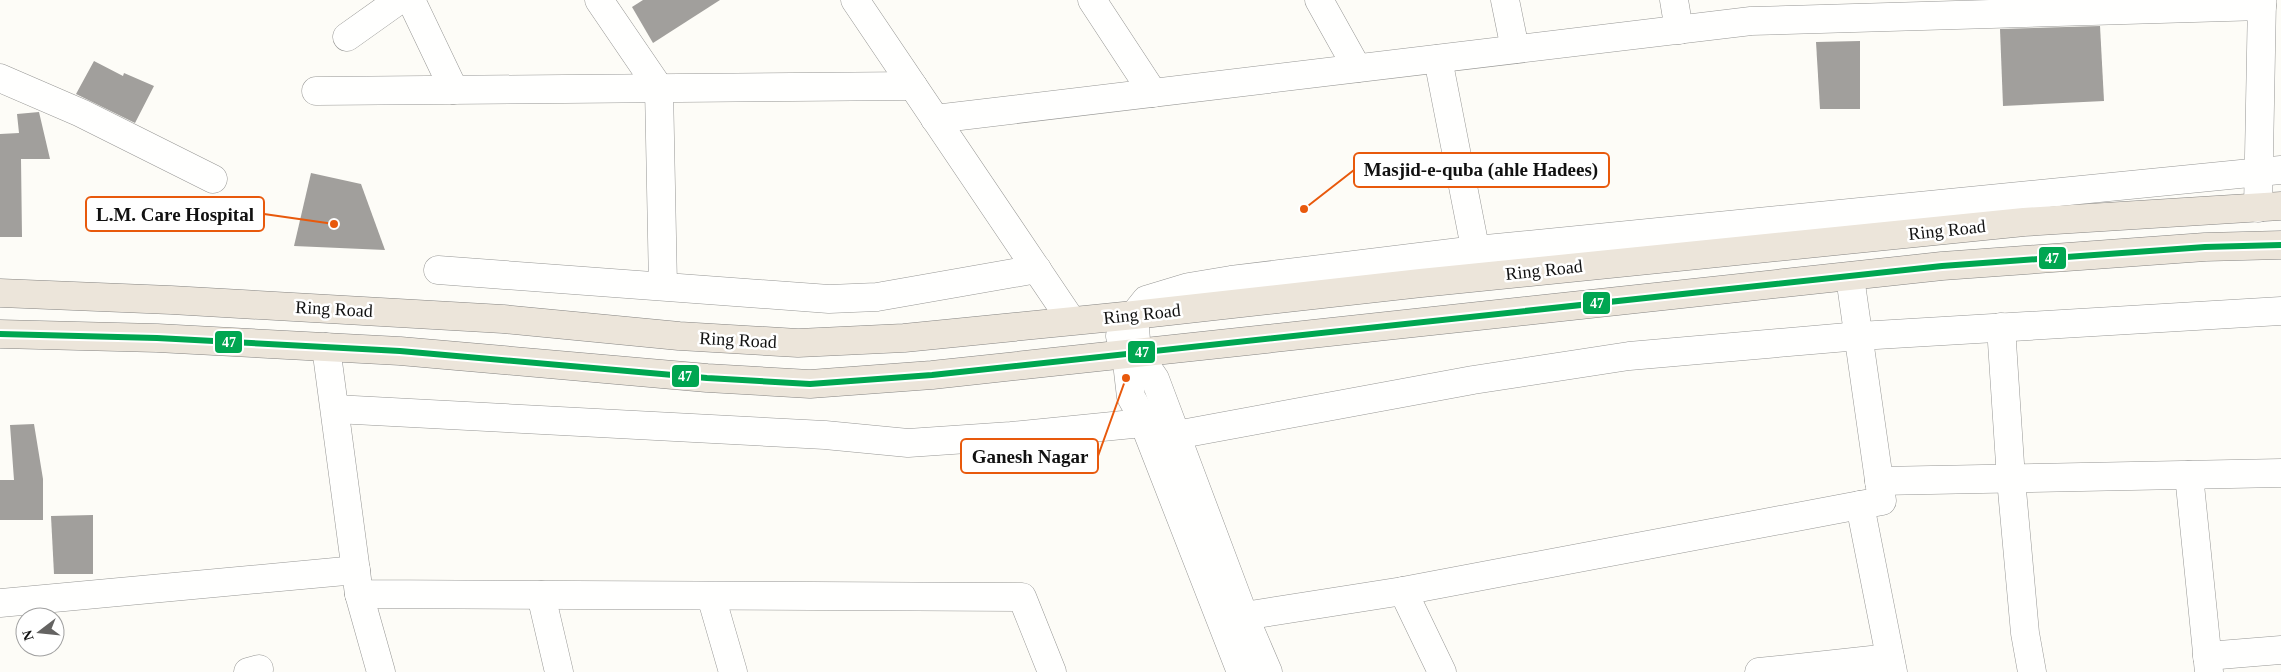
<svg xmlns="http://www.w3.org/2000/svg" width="2281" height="672" viewBox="0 0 2281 672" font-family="Georgia,serif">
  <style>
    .building { fill: #a19f9c }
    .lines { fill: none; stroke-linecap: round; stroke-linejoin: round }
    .minor-casing { stroke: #979795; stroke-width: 29 }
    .tertiary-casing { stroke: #979795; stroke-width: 29 }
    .trunk-casing { stroke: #858482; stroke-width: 29 }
    .minor { stroke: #fffffe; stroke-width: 28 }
    .tertiary { stroke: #fffffe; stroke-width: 28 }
    .trunk { stroke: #ece5da; stroke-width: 28 }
    .bus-1-casing { stroke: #fff; stroke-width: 10 }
    .bus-1 { stroke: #00a651; stroke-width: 6 }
    .labels { text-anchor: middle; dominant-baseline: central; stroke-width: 5; stroke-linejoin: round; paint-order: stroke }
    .street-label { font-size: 18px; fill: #111; stroke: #fff }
    .leader { fill: none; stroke: #e8590c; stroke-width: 2 }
    .callout-dot { fill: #e8590c; stroke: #fff; stroke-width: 2 }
    .callout { fill: #fff; stroke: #e8590c; stroke-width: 2 }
    .callout-label { font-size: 19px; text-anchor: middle; font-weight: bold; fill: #111 }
    .line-badge { stroke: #fff; stroke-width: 2 }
    .badge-label { font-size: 14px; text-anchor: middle; font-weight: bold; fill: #fff }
  </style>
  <rect width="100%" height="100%" fill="#fdfcf7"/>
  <g class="building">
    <polygon points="643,0 720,0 653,43 632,7"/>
    <polygon points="2100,26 2104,101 2003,106 2000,29"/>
    <polygon points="1860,41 1860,109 1820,109 1816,42"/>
    <polygon points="94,61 123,76 124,73 154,86 135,123 76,94"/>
    <polygon points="39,112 50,159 21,159 22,237 0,237 0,134 19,133 17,114"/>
    <polygon points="311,173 361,184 385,250 294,246"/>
    <polygon points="34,424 43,479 43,520 0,520 0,480 14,480 10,425"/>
    <polygon points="93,515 93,574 54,574 51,516"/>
  </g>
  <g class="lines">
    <defs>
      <g id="minor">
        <polyline points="411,0 454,90"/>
        <polyline points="599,0 659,88 663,286"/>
        <polyline points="855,0 1071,320"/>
        <polyline points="1092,0 1153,93"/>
        <polyline points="1319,0 1357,68"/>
        <polyline points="1505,0 1515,49"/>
        <polyline points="1674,0 1679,30"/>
        <polyline points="347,37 399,0"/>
        <polyline points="1438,59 1479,268"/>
        <polyline points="0,78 81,113 213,179"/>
        <polyline points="316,91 913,86"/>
        <polyline points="935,119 1751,21 2262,6"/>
        <polyline points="2258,208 2262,0"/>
        <polyline points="438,270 829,299 877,297 1037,269"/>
        <polyline points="1850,277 1882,501 1860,505 1893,672"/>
        <polyline points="1134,315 1146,300 1189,287 1231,280 1476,250 2281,170"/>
        <polyline points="2001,327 2011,479 2025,633 2032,672"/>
        <polyline points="326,347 359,594 1022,597 1052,672"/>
        <polyline points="335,409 825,435 908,443 1011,436 1143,423"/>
        <polyline points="1176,435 1473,380 1629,356 1859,336 2281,311"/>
        <polyline points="2189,475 2209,672"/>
        <polyline points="1879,481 2281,473"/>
        <polyline points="1403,591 1442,672"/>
        <polyline points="359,594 381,672"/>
        <polyline points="541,595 559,672"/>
        <polyline points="711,596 733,672"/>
        <polyline points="0,603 356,570"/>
        <polyline points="1244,616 1403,591 1860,505"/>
        <polyline points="2207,656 2281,650"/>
        <polyline points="248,672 259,669"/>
        <polyline points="1759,672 1890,658"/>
      </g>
      <g id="tertiary">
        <polyline points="1134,315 1137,353 1155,379 1244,616 1268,672"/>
        <polyline points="1120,336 1126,354 1131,397 1140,413 1241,672"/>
      </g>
      <g id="trunk">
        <polyline points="0,293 171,300 503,319 679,336 798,343 904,338 1134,315 1421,283 2024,222 2281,206"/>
        <polyline points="0,334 157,338 400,351 707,378 810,384 932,375 1942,266 2205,247 2281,245"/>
      </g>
    </defs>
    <use href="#minor" class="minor-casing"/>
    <use href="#tertiary" class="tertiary-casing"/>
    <use href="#trunk" class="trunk-casing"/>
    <use href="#minor" class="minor"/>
    <use href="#tertiary" class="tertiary"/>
    <use href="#trunk" class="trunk"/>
    <defs>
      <polyline id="bus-1" points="0,334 157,338 400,351 707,378 810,384 932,375 1942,266 2205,247 2281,245"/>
    </defs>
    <use href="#bus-1" class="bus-1-casing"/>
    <use href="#bus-1" class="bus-1"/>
  </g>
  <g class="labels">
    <g class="street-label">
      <text transform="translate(1947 230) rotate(-6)">Ring Road</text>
      <text transform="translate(1544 270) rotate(-6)">Ring Road</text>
      <text transform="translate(334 309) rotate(3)">Ring Road</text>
      <text transform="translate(1142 314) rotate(-6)">Ring Road</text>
      <text transform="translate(738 340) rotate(3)">Ring Road</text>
    </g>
  </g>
  <path class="leader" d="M1304 209L1354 170M334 224L264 214M1126 378L1098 456"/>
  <g class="callout-dot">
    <circle cx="1304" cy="209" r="5"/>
    <circle cx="334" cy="224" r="5"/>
    <circle cx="1126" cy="378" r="5"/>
  </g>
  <g class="callout">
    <rect x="1354" y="153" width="255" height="34" rx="5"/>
    <rect x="86" y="197" width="178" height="34" rx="5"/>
    <rect x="961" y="439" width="137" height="34" rx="5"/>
  </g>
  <g class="callout-label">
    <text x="1481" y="176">Masjid-e-quba (ahle Hadees)</text>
    <text x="175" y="221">L.M. Care Hospital</text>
    <text x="1030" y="463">Ganesh Nagar</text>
  </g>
  <g class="line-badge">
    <rect x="2038" y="246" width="29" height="24" rx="5" fill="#00a651"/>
    <rect x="1582" y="291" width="29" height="24" rx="5" fill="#00a651"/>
    <rect x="214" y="330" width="29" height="24" rx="5" fill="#00a651"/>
    <rect x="1127" y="340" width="29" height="24" rx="5" fill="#00a651"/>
    <rect x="671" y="364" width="29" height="24" rx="5" fill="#00a651"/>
  </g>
  <g class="badge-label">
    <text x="2052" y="263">47</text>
    <text x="1597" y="308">47</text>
    <text x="229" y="347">47</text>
    <text x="1142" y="357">47</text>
    <text x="685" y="381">47</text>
  </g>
  <g transform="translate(40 632) rotate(254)"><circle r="24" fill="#ffffff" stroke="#a0a0a0"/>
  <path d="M0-4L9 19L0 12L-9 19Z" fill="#646362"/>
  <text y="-8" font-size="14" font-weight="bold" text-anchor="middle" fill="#111111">N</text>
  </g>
</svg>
